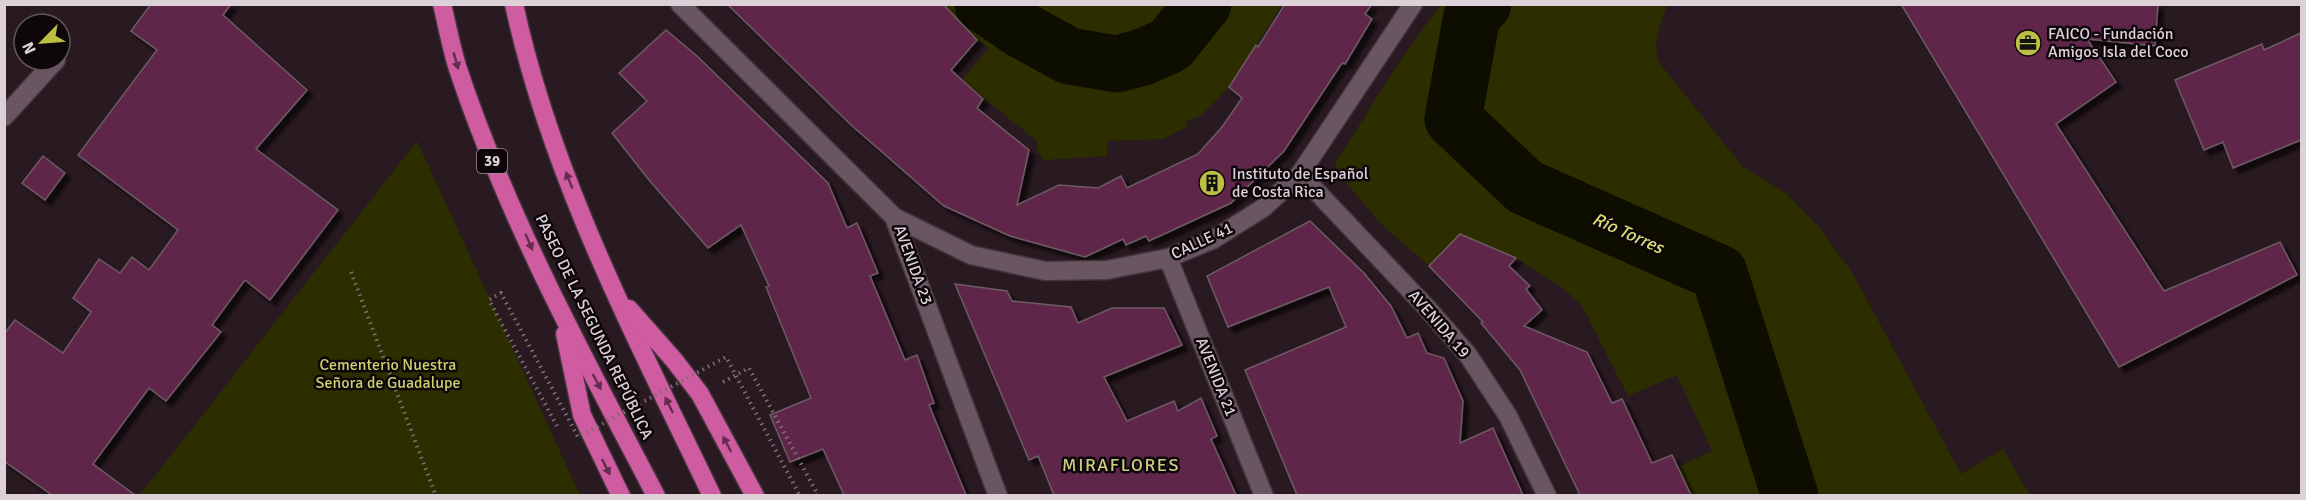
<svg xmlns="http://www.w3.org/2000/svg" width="2306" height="500" viewBox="0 0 2306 500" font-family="Signika,sans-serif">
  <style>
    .green { fill: #2d2e00 }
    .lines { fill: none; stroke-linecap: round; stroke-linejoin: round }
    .river { stroke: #0d0e00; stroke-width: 57 }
    .building { fill: #602849; stroke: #6d5a63; stroke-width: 1.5; filter: url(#shadow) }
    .street-casing { stroke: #42353c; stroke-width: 21 }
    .highway-casing { stroke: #42353c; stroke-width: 21 }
    .path { stroke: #7d7077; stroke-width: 4; stroke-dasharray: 1.5 4.5; stroke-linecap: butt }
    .street { stroke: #695660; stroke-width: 18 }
    .highway { stroke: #cf5ba1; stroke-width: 18 }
    .path-bridge { stroke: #7d7077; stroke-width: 4; stroke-dasharray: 1.5 4.5; stroke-linecap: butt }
    .oneway { fill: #642c4e }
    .labels { text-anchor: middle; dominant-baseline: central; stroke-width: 5; stroke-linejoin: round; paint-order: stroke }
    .shield { fill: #0d060a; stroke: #9e949a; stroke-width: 1.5 }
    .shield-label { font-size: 15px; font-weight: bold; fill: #dcd1d7 }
    .poi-label { font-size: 16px; fill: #dcd1d7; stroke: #0d060a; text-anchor: start }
    .street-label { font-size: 16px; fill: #dcd1d7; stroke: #0d060a }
    .park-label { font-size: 16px; fill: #ccd06d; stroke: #0d060a }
    .water-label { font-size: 18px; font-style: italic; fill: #d8dd7a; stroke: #0d060a }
    .neighbourhood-label { font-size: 18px; letter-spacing: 1.5px; fill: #cace80; stroke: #0d060a }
  </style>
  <defs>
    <filter id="shadow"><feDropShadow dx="5.5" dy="5.5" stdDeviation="1.5" flood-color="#0009"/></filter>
  </defs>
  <rect width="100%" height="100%" fill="#291921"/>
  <g class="green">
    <polygon points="941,5 1282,5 1229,87 1203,114 1186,122 1187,127 1163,139 1108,141 1107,156 1043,160 1036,148 1038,142 962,80 989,48 973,36"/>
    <path d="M1440,5H1667C1661,25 1650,46 1661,65L1743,167L1786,193L1819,227L1853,274L1961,474L2003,449L2030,495H1691L1678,467L1712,451L1677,375L1628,396L1581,304L1561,287L1516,258L1460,234L1429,266L1382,225L1335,170L1336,162L1398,64Z"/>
    <polygon points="417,141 580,495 140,495"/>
  </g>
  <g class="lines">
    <g class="river">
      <polyline points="983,4 1020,29 1069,56 1117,64 1143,57 1170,45 1203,4"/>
      <polyline points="1483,4 1472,16 1453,119 1525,187 1719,273 1790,496"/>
    </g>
  </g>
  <g class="building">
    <polygon points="151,4 231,4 223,15 307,90 256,149 338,210 270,300 245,280 212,325 221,332 166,401 149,388 93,464 135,495 52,495 4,461 4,334 15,320 63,353 91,312 73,298 99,259 120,273 132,257 149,270 178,230 78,155 157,50 131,31"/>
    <polygon points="727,4 943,4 977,40 951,70 983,99 977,108 1029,150 1017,205 1059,185 1098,188 1121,176 1127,188 1198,154 1222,127 1242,98 1229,87 1256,45 1258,47 1285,4 1372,4 1365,14 1372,19 1345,64 1342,63 1284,151 1231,203 1149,241 1146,236 1126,245 1123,239 1085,257 1010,236 944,206 850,124"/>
    <polygon points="1901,4 2158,4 2155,46 2087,39 2116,82 2056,124 2164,291 2280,242 2297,275 2119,367"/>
    <polygon points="666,30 697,56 828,183 847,228 857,223 878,273 870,276 905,360 917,355 934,403 929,405 966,495 844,495 823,449 790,462 770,415 811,398 766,287 769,286 741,225 708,248 649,180 612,133 647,101 619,73"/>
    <polygon points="2301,33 2301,140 2233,168 2223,142 2204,150 2175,80 2262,44 2264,50"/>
    <polygon points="43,156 65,173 45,200 22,183"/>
    <polygon points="1310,221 1364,273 1391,306 1407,338 1418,333 1427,353 1444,358 1463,401 1460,443 1493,428 1523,495 1297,495 1245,370 1346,327 1329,287 1228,327 1207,276"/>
    <polygon points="1460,234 1516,258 1509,266 1530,286 1526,289 1542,310 1524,326 1587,352 1612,403 1622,399 1652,463 1672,455 1691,495 1580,495 1520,370 1481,323 1483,322 1429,266"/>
    <polygon points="955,284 1007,291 1012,301 1071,307 1078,323 1112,308 1164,308 1182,345 1104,377 1127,421 1174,401 1178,411 1201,398 1217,436 1211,439 1236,495 1054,495 1038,456 1029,460"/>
  </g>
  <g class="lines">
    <defs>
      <g id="street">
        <polyline points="680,4 894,217 998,496"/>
        <polyline points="4,117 56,60"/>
        <polyline points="1300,174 1428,309 1468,355 1508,416 1547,496"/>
        <polyline points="894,217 971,255 1045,271 1107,270 1168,258 1214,239 1263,208 1300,174 1413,4"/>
        <polyline points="1168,258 1264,496"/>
      </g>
      <g id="highway">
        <path d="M442,4C447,25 451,46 457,66C507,217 583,356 656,496"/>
        <path d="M514,4C551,177 636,337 712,496"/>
        <polyline points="629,309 674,360 700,394 755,496"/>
        <polyline points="565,334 582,415 621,496"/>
      </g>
    </defs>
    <use href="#street" class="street-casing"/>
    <use href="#highway" class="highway-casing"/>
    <g class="path">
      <polyline points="351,272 436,496"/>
      <polyline points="723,382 749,368 818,495 816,496"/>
    </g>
    <use href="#street" class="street"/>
    <use href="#highway" class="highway"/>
    <polyline class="path-bridge" points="557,426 489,300 501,293 578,437 726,357 800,496"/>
  </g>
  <defs><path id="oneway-solid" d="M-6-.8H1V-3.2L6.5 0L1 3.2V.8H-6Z" transform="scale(1.5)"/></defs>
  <g class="oneway">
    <use href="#oneway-solid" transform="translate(456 61) rotate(74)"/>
    <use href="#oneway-solid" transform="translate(569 180) rotate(-112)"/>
    <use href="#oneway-solid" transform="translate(529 242) rotate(66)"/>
    <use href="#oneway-solid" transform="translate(597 382) rotate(62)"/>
    <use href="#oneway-solid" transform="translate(669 405) rotate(-116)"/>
    <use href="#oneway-solid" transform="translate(727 444) rotate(-118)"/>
    <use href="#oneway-solid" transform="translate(606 467) rotate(63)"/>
  </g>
  <defs>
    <symbol id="office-disc" viewBox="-11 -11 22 22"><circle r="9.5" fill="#bcbf44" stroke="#0d060a"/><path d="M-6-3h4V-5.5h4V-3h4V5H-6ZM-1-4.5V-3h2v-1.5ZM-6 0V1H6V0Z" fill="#111"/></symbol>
    <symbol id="building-disc" viewBox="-11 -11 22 22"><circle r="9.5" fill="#bcbf44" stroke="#0d060a"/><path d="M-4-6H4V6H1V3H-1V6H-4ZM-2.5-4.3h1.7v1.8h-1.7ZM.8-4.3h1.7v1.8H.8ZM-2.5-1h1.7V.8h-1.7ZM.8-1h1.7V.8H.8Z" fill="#111"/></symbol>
  </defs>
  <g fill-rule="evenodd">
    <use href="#office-disc" x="2013" y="28" width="30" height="30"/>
    <use href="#building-disc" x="1197" y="168" width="30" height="30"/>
  </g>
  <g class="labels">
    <rect class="shield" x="477" y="149" width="30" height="24" rx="4.5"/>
    <g class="shield-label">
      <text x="492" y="161">39</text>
    </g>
    <g class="poi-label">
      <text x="2048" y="34">FAICO - Fundación<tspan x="2048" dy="18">Amigos Isla del Coco</tspan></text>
      <text x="1232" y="174">Instituto de Español<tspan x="1232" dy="18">de Costa Rica</tspan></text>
    </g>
    <g class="street-label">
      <text transform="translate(1202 241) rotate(-25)">CALLE 41</text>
      <text transform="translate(913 265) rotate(70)">AVENIDA 23</text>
      <text transform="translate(1439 324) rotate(49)">AVENIDA 19</text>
      <text transform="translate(594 327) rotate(64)">PASEO DE LA SEGUNDA REPÚBLICA</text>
      <text transform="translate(1216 377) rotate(68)">AVENIDA 21</text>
    </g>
    <g class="park-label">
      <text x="388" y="365">Cementerio Nuestra<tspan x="388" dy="18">Señora de Guadalupe</tspan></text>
    </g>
    <g class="water-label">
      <text transform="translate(1628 233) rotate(24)">Río Torres</text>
    </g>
    <g class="neighbourhood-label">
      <text x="1121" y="465">MIRAFLORES</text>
    </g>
  </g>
  <rect width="2306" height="500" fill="none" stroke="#dcd1d7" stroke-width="12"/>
  <g transform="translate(42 42) rotate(245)"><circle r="28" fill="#0d060a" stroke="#60575c" stroke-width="1.5"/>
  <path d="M0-4.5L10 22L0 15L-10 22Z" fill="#bcbf44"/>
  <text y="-9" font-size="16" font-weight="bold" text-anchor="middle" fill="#dcd1d7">N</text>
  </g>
</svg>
